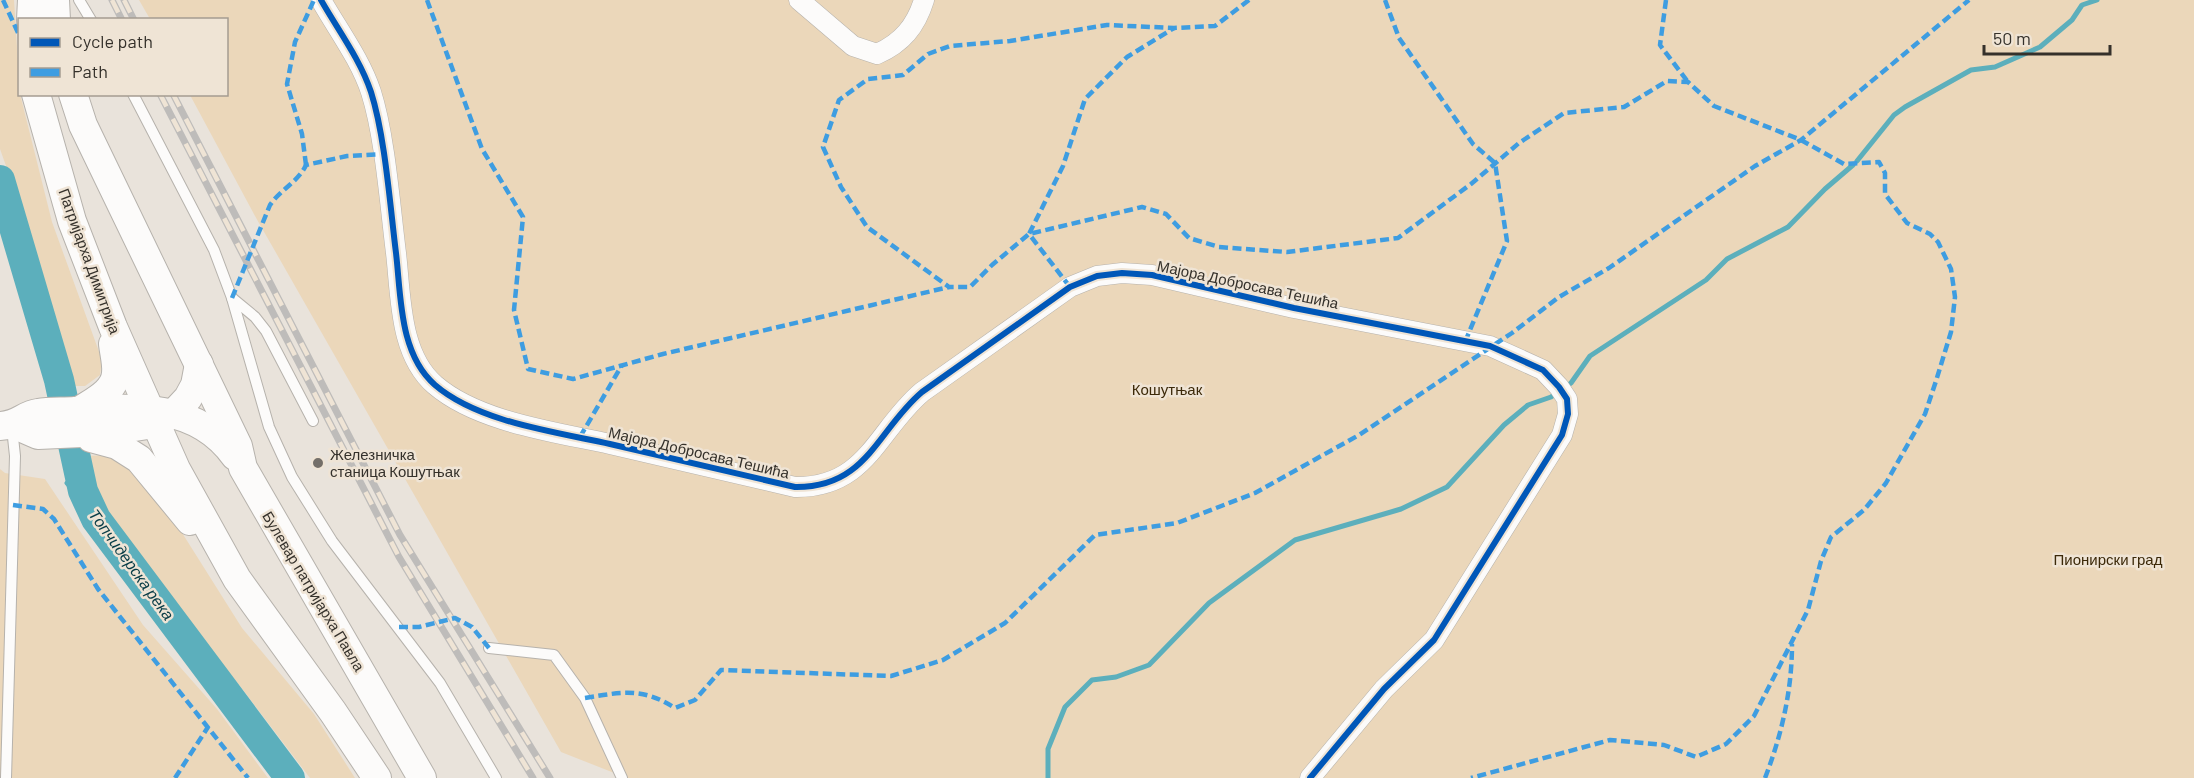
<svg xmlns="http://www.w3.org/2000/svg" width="2194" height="778" viewBox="0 0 2194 778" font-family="Barlow,sans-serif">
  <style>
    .green { fill: #ebd7ba }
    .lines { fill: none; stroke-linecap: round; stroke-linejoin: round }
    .stream { stroke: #5cafbc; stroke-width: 5 }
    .river { stroke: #5cafbc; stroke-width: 30 }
    .lane-casing { stroke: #b6b2ac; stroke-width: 12 }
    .street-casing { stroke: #b6b2ac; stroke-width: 21 }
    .secondary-casing { stroke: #b6b2ac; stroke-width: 30 }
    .lane { stroke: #fcfbfa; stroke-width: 10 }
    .street { stroke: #fcfbfa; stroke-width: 20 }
    .secondary { stroke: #fcfbfa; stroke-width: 28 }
    .rail-casing { stroke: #bebcba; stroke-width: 7 }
    .rail { stroke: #efe4d5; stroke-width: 4.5; stroke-dasharray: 14; stroke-linecap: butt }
    .quiet { stroke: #3e9de1; stroke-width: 4.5; stroke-dasharray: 9 4.5; stroke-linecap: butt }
    .cycleway-casing { stroke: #efe4d5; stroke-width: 10 }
    .cycleway { stroke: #0057b8; stroke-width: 6 }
    .poi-dot { fill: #746f69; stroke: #efe4d5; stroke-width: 2 }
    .labels { text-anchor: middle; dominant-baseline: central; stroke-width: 5; stroke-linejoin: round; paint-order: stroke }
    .street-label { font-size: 15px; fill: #35312b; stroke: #efe4d5 }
    .park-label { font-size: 15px; fill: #3c2909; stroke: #efe4d5 }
    .poi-label { font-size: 15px; fill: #35312b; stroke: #efe4d5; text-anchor: start }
    .water-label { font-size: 16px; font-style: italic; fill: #083c46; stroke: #efe4d5 }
  </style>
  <rect width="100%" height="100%" fill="#e9e3db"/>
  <g class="green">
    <polygon points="0,0 14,0 20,94 52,222 102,360 100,375 85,386 71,386 31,236 0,149"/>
    <polygon points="139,0 2194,0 2194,778 627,778 561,752 255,216 190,95 226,94 226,20 150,19"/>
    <polygon points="108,455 129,467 179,528 242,628 314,714 355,778 310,778 240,686 138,563 106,518 98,502 85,456"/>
    <polygon points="0,469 5,473 45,479 143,625 217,709 268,778 0,778"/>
  </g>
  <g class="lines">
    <g class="stream">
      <polyline points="1857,161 1894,115 1905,107 1971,70 1995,67 2040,47 2072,20 2082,5 2097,0"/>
      <polyline points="67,483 91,509"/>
      <polyline points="1048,778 1048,749 1065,707 1092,680 1116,677 1149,665 1209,603 1295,540 1401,509 1447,487 1504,425 1528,405 1551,397 1571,383 1590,356 1706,280 1727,259 1788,227 1825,189 1853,165"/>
    </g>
    <polyline class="river" points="0,180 59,380 83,491 96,519 290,778"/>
    <defs>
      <g id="lane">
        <polyline points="79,0 91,20"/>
        <polyline points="133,94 214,250 232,298 269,427 292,477 332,541 440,683 496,778"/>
        <polyline points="232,298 255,317 266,331 313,421"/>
        <polyline points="489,648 554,655 585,698 622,778"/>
        <polyline points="6,778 15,456 12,428"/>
      </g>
      <g id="street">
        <path d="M321,0C338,30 360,59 371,92C385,136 390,205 396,253C401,295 399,354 435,385C478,422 555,432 610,444C671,458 733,472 795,487C867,488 877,430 922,392L1070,287L1097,276L1122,273L1152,275L1294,308L1490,346L1543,370L1559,387L1567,399L1568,414L1562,435L1434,640L1384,689L1310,778"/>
        <path d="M799,0L853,46L877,54C902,43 916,26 924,0"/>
      </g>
      <g id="secondary">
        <polyline points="55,0 56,20"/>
        <polyline points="31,20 32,0"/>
        <polyline points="36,94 72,221 113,327 176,469 237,579 333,712 377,778"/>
        <polyline points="73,94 83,125 238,446 243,468 422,778"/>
        <path d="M79,411C92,402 115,392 116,373C117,364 114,353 113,344"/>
        <polyline points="15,425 38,435 103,432 154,424 174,413 188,398 195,385 199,364"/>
        <path d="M0,426C20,425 23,415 38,413C50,411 63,412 75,411C133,407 197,402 235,456"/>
        <polyline points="91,438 117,445 139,459 190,521"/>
      </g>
    </defs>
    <use href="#lane" class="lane-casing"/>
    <use href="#street" class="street-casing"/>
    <use href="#secondary" class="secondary-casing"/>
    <use href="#lane" class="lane"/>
    <use href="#street" class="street"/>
    <use href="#secondary" class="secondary"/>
    <defs>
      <g id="rail">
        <polyline points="112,0 122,20"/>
        <polyline points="124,0 134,20"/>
        <polyline points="160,94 399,557 533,778"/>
        <polyline points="173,94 400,535 550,778"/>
      </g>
    </defs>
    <use href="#rail" class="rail-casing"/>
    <use href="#rail" class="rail"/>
    <g class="quiet">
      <polyline points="3,0 20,37"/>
      <polyline points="427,0 482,149 523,217 514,310 528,369 573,379 663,354 949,287"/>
      <polyline points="1249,0 1215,26 1174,28 1107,25 1010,41 950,46 928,54 903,75 868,79 839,100 823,147 841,187 867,227 949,287 970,287 992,265 1029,234 1142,207 1166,214 1189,238 1219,247 1287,252 1398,238 1471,184 1519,143 1564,113 1624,107 1667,81 1688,82 1714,106 1801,140 1844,164 1879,162 1885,173 1885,194 1907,223 1930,234 1938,242 1951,269 1955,297 1951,332 1936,381 1925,414 1886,483 1864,510 1831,537 1821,561 1808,610 1754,716 1726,744 1696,757 1664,745 1610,740 1471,778"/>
      <polyline points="1385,0 1399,38 1473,144 1495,163 1507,241 1465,342"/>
      <polyline points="1666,0 1660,45 1688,82"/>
      <polyline points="306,165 302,134 287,84 295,42 314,0"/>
      <polyline points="1070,287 1029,234 1063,166 1085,99 1127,57 1174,28"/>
      <path d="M232,298L270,205C280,190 299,181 306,165L347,156L383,154"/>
      <polyline points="580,437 622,365"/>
      <polyline points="13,505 43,509 54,519 98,589 248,778"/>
      <polyline points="399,627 419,627 455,618 472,627 489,648"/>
      <path d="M585,698C622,692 642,687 675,708L695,700L721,670L891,676L943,660L1005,623L1095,535L1177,523L1255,493L1359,435L1512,333L1559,297L1609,268L1755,166L1801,140L1969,0"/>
      <polyline points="175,778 208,727"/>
      <path d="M1765,778C1782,734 1792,690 1792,644"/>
    </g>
    <defs>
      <path id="cycleway" d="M321,0C338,30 360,59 371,92C385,136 390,205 396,253C401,295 399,354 435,385C478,422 555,432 610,444C671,458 733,472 795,487C867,488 877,430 922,392L1070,287L1097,276L1122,273L1152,275L1294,308L1490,346L1543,370L1559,387L1567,399L1568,414L1562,435L1434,640L1384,689L1310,778"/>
    </defs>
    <use href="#cycleway" class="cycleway-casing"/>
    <use href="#cycleway" class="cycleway"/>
  </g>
  <circle class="poi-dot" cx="318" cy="463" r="6"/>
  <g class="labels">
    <g class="street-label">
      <text transform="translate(90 261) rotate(70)">Патријарха Димитрија</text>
      <text transform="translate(1248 284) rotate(12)">Мајора Добросава Тешића</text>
      <text transform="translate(699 452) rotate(13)">Мајора Добросава Тешића</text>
      <text transform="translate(314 591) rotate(59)">Булевар патријарха Павла</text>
    </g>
    <g class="park-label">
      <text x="1167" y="389">Кошутњак</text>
      <text x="2108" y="559">Пионирски град</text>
    </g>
    <g class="poi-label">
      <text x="330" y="454">Железничка<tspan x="330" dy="17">станица Кошутњак</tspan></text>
    </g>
    <g class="water-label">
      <text transform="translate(132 564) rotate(54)">Топчидерска река</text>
    </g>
  </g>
  <rect x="18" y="18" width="210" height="78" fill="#efe4d5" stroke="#a59c91" stroke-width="1.5"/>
  <rect x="30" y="38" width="30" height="9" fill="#0057b8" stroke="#a59c91" stroke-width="1.5"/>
  <text x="72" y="48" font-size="18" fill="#35312b">Cycle path</text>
  <rect x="30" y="68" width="30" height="9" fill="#3e9de1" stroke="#a59c91" stroke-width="1.5"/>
  <text x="72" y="78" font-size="18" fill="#35312b">Path</text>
  <path d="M1984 45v9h126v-9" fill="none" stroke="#35312b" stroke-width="3"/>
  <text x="1993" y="45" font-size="18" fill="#35312b" stroke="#efe4d5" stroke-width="4.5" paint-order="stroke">50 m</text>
</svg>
